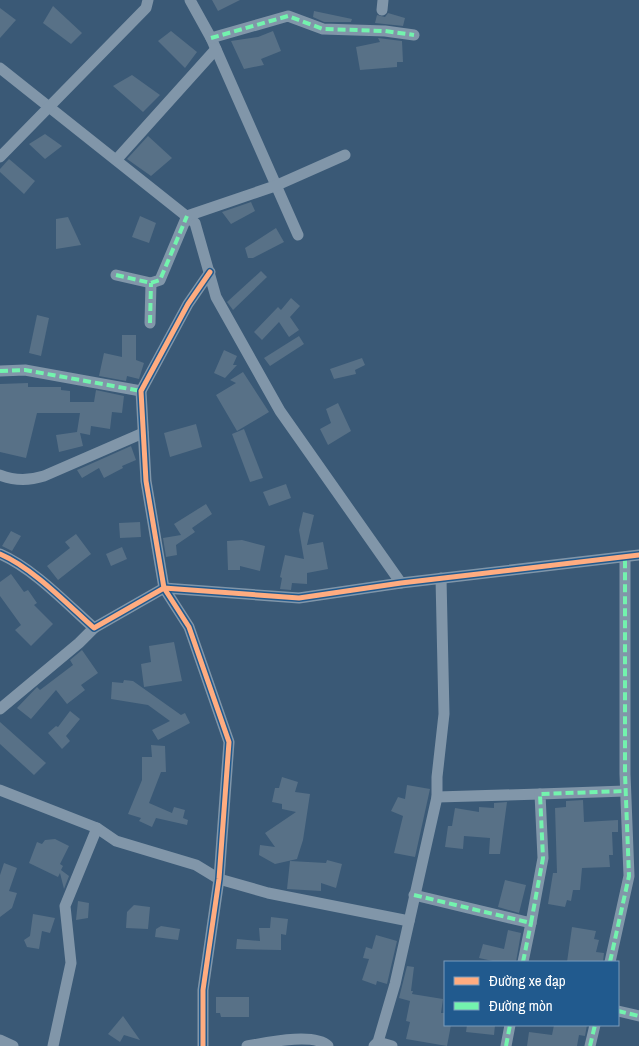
<svg xmlns="http://www.w3.org/2000/svg" width="639" height="1046" viewBox="0 0 639 1046" font-family="'Archivo Narrow',sans-serif">
  <style>
    .building { fill: #587187 }
    .lines { fill: none; stroke-linecap: round; stroke-linejoin: round }
    .street { stroke: #8196a9; stroke-width: 11 }
    .quiet { stroke: #73f3ae; stroke-width: 4; stroke-dasharray: 8 4; stroke-linecap: butt }
    .cycleway-casing { stroke: #215a8e; stroke-width: 8 }
    .cycleway { stroke: #ffac80; stroke-width: 5 }
  </style>
  <rect width="100%" height="100%" fill="#3a5976"/>
  <g class="building">
    <polygon points="212,0 240,0 218,11"/>
    <polygon points="53,6 82,33 71,44 43,23"/>
    <polygon points="0,8 16,20 0,38"/>
    <polygon points="314,11 352,19 351,22 324,22 313,17"/>
    <polygon points="388,13 405,18 403,26 375,23 377,15 385,17"/>
    <polygon points="171,31 197,52 185,68 158,41"/>
    <polygon points="273,31 281,51 261,59 264,65 244,69 231,41 258,37"/>
    <polygon points="378,38 402,41 403,62 397,62 397,67 360,70 356,47 380,42"/>
    <polygon points="132,75 160,95 143,112 113,86"/>
    <polygon points="45,134 62,146 45,159 29,144"/>
    <polygon points="148,136 172,158 151,176 127,159"/>
    <polygon points="9,159 35,181 24,194 0,172 0,169"/>
    <polygon points="251,202 255,211 231,224 222,212"/>
    <polygon points="140,216 156,223 149,243 132,237"/>
    <polygon points="68,217 81,245 56,249 56,219"/>
    <polygon points="276,228 284,242 253,258 248,258 245,248"/>
    <polygon points="261,271 267,277 233,310 227,302"/>
    <polygon points="291,298 300,306 290,317 299,330 289,337 279,322 262,340 254,332 278,307 281,310"/>
    <polygon points="37,315 49,318 41,356 29,353"/>
    <polygon points="122,335 136,335 136,360 144,363 139,379 127,376 126,381 99,376 104,353 122,357"/>
    <polygon points="299,336 304,344 270,366 264,358"/>
    <polygon points="224,350 237,356 233,365 237,365 225,378 214,373"/>
    <polygon points="362,358 365,365 355,370 356,374 334,379 330,369"/>
    <polygon points="243,372 269,412 237,431 216,395 236,383 230,380"/>
    <polygon points="28,383 28,387 61,387 61,390 70,391 70,402 94,402 96,390 124,396 122,413 112,412 110,429 91,426 90,435 80,433 83,446 59,452 56,435 77,432 80,413 37,413 26,458 0,452 0,384"/>
    <polygon points="338,403 351,431 328,445 320,429 331,423 326,409"/>
    <polygon points="196,424 202,447 170,457 164,433"/>
    <polygon points="244,429 263,478 250,482 232,434"/>
    <polygon points="131,446 136,460 122,466 123,468 104,478 99,468 82,478 77,470"/>
    <polygon points="286,484 291,498 269,506 263,492"/>
    <polygon points="206,504 212,514 192,528 195,532 176,545 177,555 166,557 163,538 181,535 174,524"/>
    <polygon points="303,512 314,515 307,545 323,542 328,569 307,573 307,584 292,583 291,590 280,589 282,578 280,577 285,555 304,559 299,530"/>
    <polygon points="140,522 141,537 120,538 119,523"/>
    <polygon points="11,531 21,536 12,551 2,546"/>
    <polygon points="76,534 91,554 58,580 47,566 70,548 65,542"/>
    <polygon points="242,540 265,546 260,571 240,566 240,570 228,570 227,541"/>
    <polygon points="122,547 127,559 111,566 106,554"/>
    <polygon points="11,574 24,592 28,590 37,603 34,605 53,624 31,646 15,630 21,625 0,596 0,582"/>
    <polygon points="174,642 182,681 144,687 141,664 151,662 149,646"/>
    <polygon points="82,650 98,673 81,685 85,690 67,704 56,690 31,719 17,708 37,687 40,690 73,665 70,660"/>
    <polygon points="124,680 133,681 181,715 185,713 190,723 158,740 152,730 170,721 148,705 111,699 112,682 123,683"/>
    <polygon points="70,711 80,719 66,736 70,741 62,749 48,733 56,726 58,727"/>
    <polygon points="0,722 46,763 34,775 0,744"/>
    <polygon points="151,745 165,746 166,772 161,772 149,803 172,813 174,807 185,810 183,818 188,820 187,825 156,818 152,827 139,821 141,818 128,814 142,780 142,757 152,757"/>
    <polygon points="282,777 298,782 295,792 310,794 303,840 297,859 275,864 259,855 260,845 275,847 265,833 296,812 282,809 282,804 272,802 275,788 279,788"/>
    <polygon points="407,785 430,789 415,857 394,853 403,816 391,811 398,797 405,799"/>
    <polygon points="583,800 584,822 618,820 618,832 612,832 613,855 609,855 610,867 582,868 580,890 573,890 571,901 567,900 565,907 548,904 553,873 557,873 555,808 566,807 566,801"/>
    <polygon points="507,802 500,854 489,854 490,838 464,836 463,849 445,847 448,826 452,826 455,808 479,812 479,807 494,808 494,803"/>
    <polygon points="55,839 69,846 60,864 63,866 61,870 69,876 64,889 60,873 58,877 29,863 37,842 42,844 45,840"/>
    <polygon points="327,860 342,864 336,888 321,883 321,891 287,889 290,861 326,863"/>
    <polygon points="4,863 17,868 9,891 17,893 12,908 0,917 0,875"/>
    <polygon points="505,880 526,885 519,913 498,907"/>
    <polygon points="78,901 89,903 88,918 76,920"/>
    <polygon points="134,905 150,907 148,929 126,928 127,912"/>
    <polygon points="33,914 55,918 50,933 42,931 39,949 27,947 24,940 30,936"/>
    <polygon points="271,917 288,919 286,935 281,934 281,950 236,949 237,939 260,941 259,928 270,928"/>
    <polygon points="161,926 180,929 178,940 155,937 156,929"/>
    <polygon points="572,927 596,931 594,939 599,940 596,952 604,953 603,962 567,962"/>
    <polygon points="508,930 521,933 516,962 497,962 479,958 483,944 504,949"/>
    <polygon points="376,935 397,941 387,984 377,981 376,985 362,980 369,959 363,958 366,947 372,949"/>
    <polygon points="407,966 414,967 411,991 413,991 412,994 443,999 441,1013 445,1013 445,1025 451,1025 447,1046 406,1039 410,1022 406,1021 410,1001 399,998"/>
    <polygon points="216,997 249,997 249,1017 221,1017 220,1013 216,1013"/>
    <polygon points="123,1016 140,1040 124,1035 120,1042 108,1034"/>
    <polygon points="467,1025 495,1025 494,1035 466,1032"/>
    <polygon points="554,1025 587,1025 585,1036 579,1035 577,1046 527,1046 529,1032 552,1035"/>
  </g>
  <g class="lines">
    <g class="street">
      <polyline points="190,0 211,38 298,235"/>
      <polyline points="382,10 383,0"/>
      <polyline points="211,38 288,16 323,29 385,31 414,35"/>
      <polyline points="0,68 195,223 216,297 280,411 401,583"/>
      <polyline points="0,157 146,8 148,0"/>
      <polyline points="117,159 216,49"/>
      <polyline points="116,275 151,283 160,280 187,216 275,186 345,155"/>
      <polyline points="150,323 151,283"/>
      <polyline points="0,371 25,370 141,391"/>
      <path d="M0,475C15,481 28,481 44,476L143,433"/>
      <path d="M0,554C33,568 67,604 94,628L164,588L299,598L401,583L639,555"/>
      <polyline points="0,709 79,643 94,628"/>
      <polyline points="0,790 97,828 116,841 196,865 219,879 268,893 409,921"/>
      <polyline points="437,797 540,794"/>
      <polyline points="414,895 531,923 543,858 540,794 625,791"/>
      <polyline points="523,962 531,923"/>
      <polyline points="610,962 629,876 625,774 625,557"/>
      <polyline points="618,1011 639,1016"/>
      <polyline points="0,1040 13,1046"/>
      <polyline points="378,1042 392,1046"/>
      <polyline points="53,1046 71,963 65,906 97,828"/>
      <polyline points="203,1046 203,990 219,879 229,742 189,627 164,588 146,481 141,391 188,304 210,272"/>
      <path d="M247,1046C265,1043 314,1032 328,1046"/>
      <polyline points="374,1046 378,1042 395,984 437,797 437,777 444,714 441,578"/>
      <polyline points="506,1046 510,1025"/>
      <polyline points="590,1046 595,1025"/>
    </g>
    <g class="quiet">
      <polyline points="211,38 288,16 323,29 385,31 414,35"/>
      <polyline points="116,275 151,283 160,280 187,216"/>
      <polyline points="150,323 151,283"/>
      <polyline points="0,371 25,370 141,391 143,387"/>
      <polyline points="414,895 531,923 543,858 540,794 625,791"/>
      <polyline points="523,962 531,923"/>
      <polyline points="610,962 629,876 625,774 625,557"/>
      <polyline points="618,1011 639,1016"/>
      <polyline points="506,1046 510,1025"/>
      <polyline points="590,1046 595,1025"/>
    </g>
    <defs>
      <g id="cycleway">
        <path d="M0,554C33,568 67,604 94,628L164,588L299,598L401,583L639,555"/>
        <polyline points="203,1046 203,990 219,879 229,742 189,627 164,588 146,481 141,391 188,304 210,272"/>
      </g>
    </defs>
    <use href="#cycleway" class="cycleway-casing"/>
    <use href="#cycleway" class="cycleway"/>
  </g>
  <rect x="444" y="961" width="175" height="65" fill="#215a8e" stroke="#7a9cbb"/>
  <rect x="454" y="977" width="25" height="8" fill="#ffac80" stroke="#7a9cbb"/>
  <text x="489" y="986" font-size="15" fill="#ffffff">Đường xe đạp</text>
  <rect x="454" y="1002" width="25" height="8" fill="#73f3ae" stroke="#7a9cbb"/>
  <text x="489" y="1011" font-size="15" fill="#ffffff">Đường mòn</text>
</svg>
